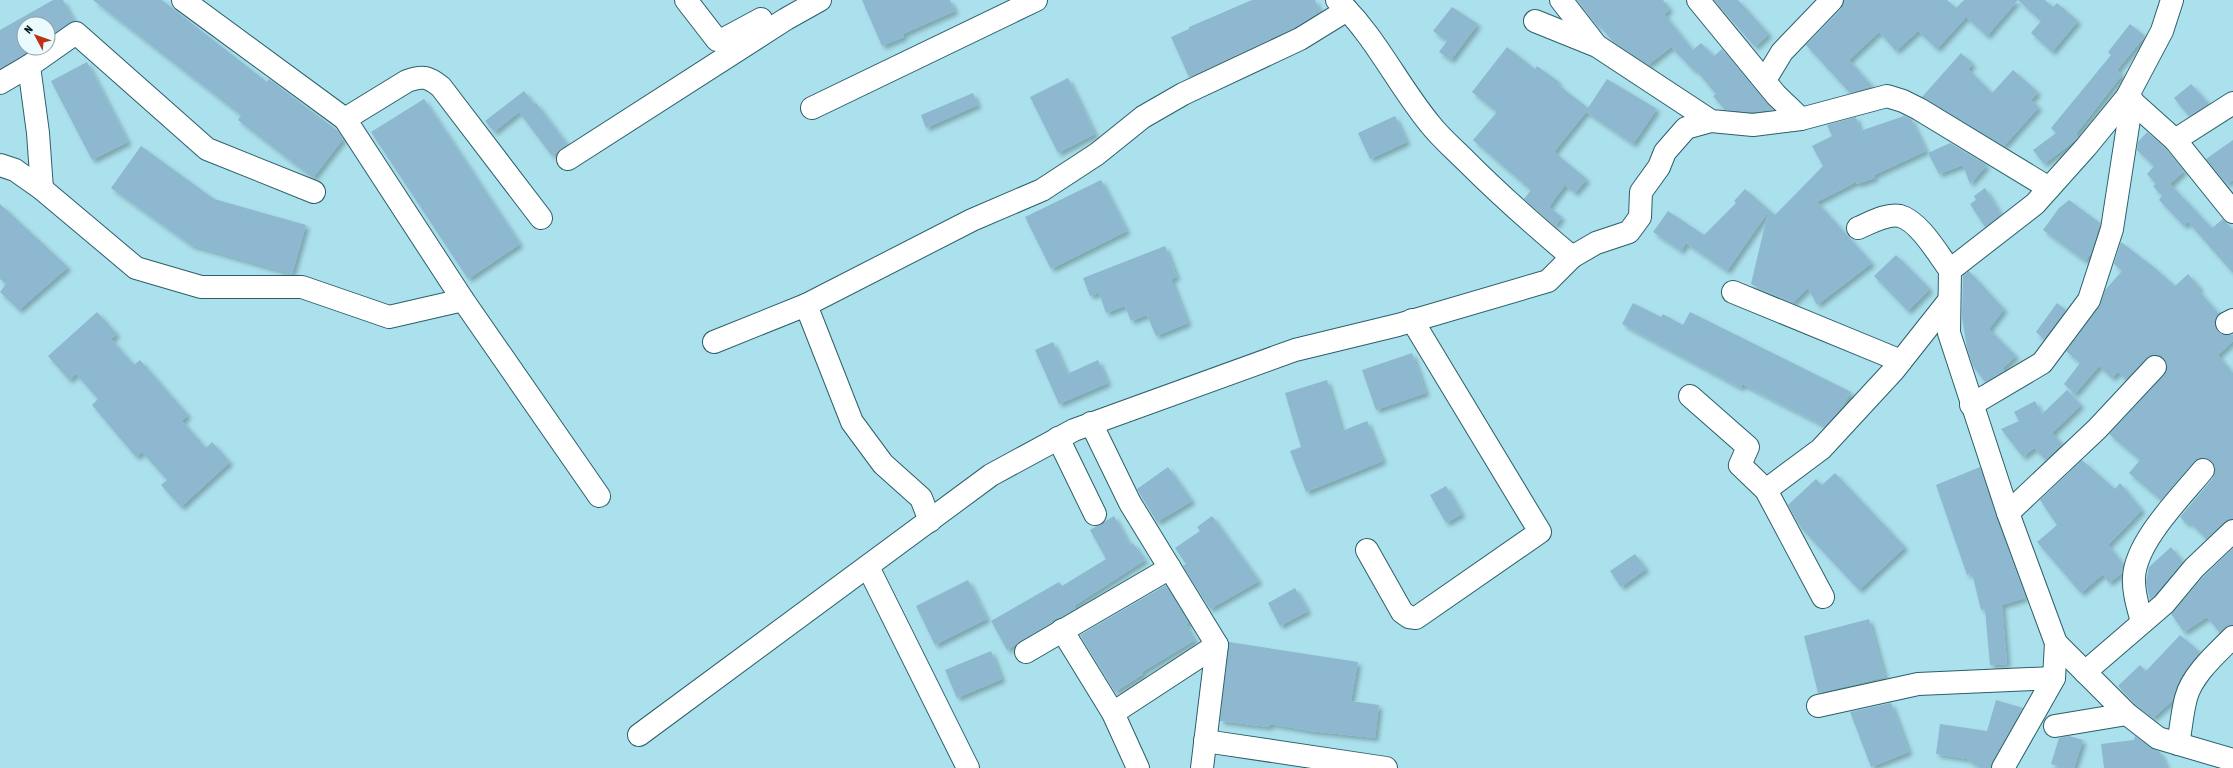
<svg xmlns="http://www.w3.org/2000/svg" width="2233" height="768" viewBox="0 0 2233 768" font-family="'Asap Condensed',sans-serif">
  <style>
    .building { fill: #8db8d0; filter: url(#shadow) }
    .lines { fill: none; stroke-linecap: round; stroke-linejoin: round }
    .minor-casing { stroke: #2b5f6a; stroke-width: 24 }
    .minor { stroke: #fff; stroke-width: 22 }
  </style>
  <defs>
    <filter id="shadow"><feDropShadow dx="3.5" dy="3.5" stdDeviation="2" flood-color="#0004"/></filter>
  </defs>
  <rect width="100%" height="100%" fill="#abe1ed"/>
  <g class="building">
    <polygon points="53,0 63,0 74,21 48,37 48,24 24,24 24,48 33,48 0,69 0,30"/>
    <polygon points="93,0 162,0 267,82 269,79 338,131 343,139 313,178 238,120 241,115"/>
    <polygon points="862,0 950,0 955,11 903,34 904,37 882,46"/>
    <polygon points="1252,0 1315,0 1320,12 1294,28 1189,77 1171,37 1189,29 1189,27"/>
    <polygon points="1577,0 1663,0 1670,9 1664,14 1693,50 1701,43 1714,56 1722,49 1773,110 1753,112 1725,110 1713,96 1716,94 1695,69 1694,71 1671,47 1648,65 1613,42 1600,26 1598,27"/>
    <polygon points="1714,0 1738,0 1769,34 1755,47"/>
    <polygon points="1844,0 1947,0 1956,8 1964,0 2045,0 2053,7 2057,3 2078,21 2052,52 2031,33 2041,21 2018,0 1987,36 1966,17 1937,49 1918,31 1896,51 1879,32 1849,60 1872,86 1850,93 1806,45 1841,9"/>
    <polygon points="1452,7 1478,24 1451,60 1439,52 1447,41 1433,31"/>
    <polygon points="2130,24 2145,36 2117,70 2122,75 2076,134 2078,137 2077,139 2044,164 2033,150 2056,133 2051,128 2111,55 2108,52"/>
    <polygon points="1507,47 1535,69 1537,66 1559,82 1557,84 1588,108 1607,79 1657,109 1633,144 1586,112 1554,152 1587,179 1575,193 1565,185 1549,207 1562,217 1555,226 1524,199 1531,190 1473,140 1497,112 1472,92"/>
    <polygon points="1961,53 1973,64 1968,69 1992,93 2013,70 2038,92 2031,100 2039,107 2004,146 1922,97"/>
    <polygon points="87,62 128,142 92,160 51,81"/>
    <polygon points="1068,78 1095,134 1058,153 1030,97"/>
    <polygon points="2191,84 2209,104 2189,116 2174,98"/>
    <polygon points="524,91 534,104 536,103 567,144 552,156 519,112 494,132 485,121"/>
    <polygon points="973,93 978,105 926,128 921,115"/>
    <polygon points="424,99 520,244 468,279 371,132"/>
    <polygon points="1395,116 1407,142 1370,159 1358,133"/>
    <polygon points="1904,116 1911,119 1926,151 1874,175 1875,178 1857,184 1856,182 1817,202 1872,263 1817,305 1808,288 1793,303 1751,284 1768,212 1727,271 1686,243 1681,251 1653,232 1668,211 1704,235 1736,203 1734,201 1745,189 1775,215 1823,166 1812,146 1832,136 1827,125 1856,117 1860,131"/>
    <polygon points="2147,132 2166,149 2184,171 2170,184 2212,228 2223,219 2233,230 2233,273 2188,222 2184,226 2159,200 2162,196 2153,186 2156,184 2147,174 2154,166 2137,150 2138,142"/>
    <polygon points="2233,140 2233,180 2227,184 2206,159"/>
    <polygon points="1950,143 1987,165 1970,184 1963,165 1939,174 1928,153"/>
    <polygon points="141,146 214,199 306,225 292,274 191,245 111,188"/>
    <polygon points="1101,180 1127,231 1051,269 1025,217"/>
    <polygon points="1985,188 2001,215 1985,227 1970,204 1976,200 1974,196"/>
    <polygon points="2069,200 2100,223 2091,253 2085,261 2043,230 2059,208"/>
    <polygon points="0,204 68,267 19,310 0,292 6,284 0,279"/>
    <polygon points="2121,242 2155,268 2175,286 2188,274 2200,288 2198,290 2219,314 2215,322 2216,329 2220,334 2233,335 2233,341 2218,355 2233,373 2233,519 2224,522 2207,539 2189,522 2187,524 2180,517 2213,478 2215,466 2211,461 2205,458 2194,462 2161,500 2129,473 2140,460 2109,434 2164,375 2167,364 2164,358 2158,355 2151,355 2126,379 2118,372 2112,378 2099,366 2075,394 2064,384 2080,363 2066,351 2099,307 2105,290 2122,271 2114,264"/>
    <polygon points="1165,246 1177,277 1171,279 1188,323 1156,336 1147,315 1131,321 1125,306 1106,313 1099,293 1090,296 1083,278"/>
    <polygon points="1896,255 1930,289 1908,311 1874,276"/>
    <polygon points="1969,271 2004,309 1989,329 2016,356 2003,368 2004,371 1985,382 1973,366 1967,348 1962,317 1963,275"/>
    <polygon points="1633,303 1661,317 1663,314 1683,325 1690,312 1851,392 1843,406 1825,426 1742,384 1741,388 1622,324"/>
    <polygon points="2057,303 2066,310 2044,339 2036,332"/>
    <polygon points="97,312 117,334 111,339 134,365 140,360 188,415 182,421 206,448 212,442 230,462 181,507 161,485 167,480 142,452 136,457 92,405 98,399 76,374 69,380 48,356"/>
    <polygon points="1053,342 1067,374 1098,360 1108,383 1059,404 1035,350"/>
    <polygon points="1412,353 1426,393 1376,410 1362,370"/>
    <polygon points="1327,380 1342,431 1367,421 1383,461 1306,492 1290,451 1301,447 1285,393"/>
    <polygon points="2067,390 2081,405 2052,433 2062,444 2046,460 2034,448 2023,457 2001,429 2019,421 2014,412 2035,401 2042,414"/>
    <polygon points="2082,460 2115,489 2120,483 2142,510 2108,545 2124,565 2122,573 2109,583 2103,574 2081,593 2037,542 2057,525 2040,500"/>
    <polygon points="1168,467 1192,501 1157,522 1137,489"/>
    <polygon points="1980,467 2025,598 2002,605 2007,664 1990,665 1985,609 1981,610 1972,573 1967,575 1936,485"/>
    <polygon points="1835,473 1905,547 1859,590 1801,528 1788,505 1816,479 1822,485"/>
    <polygon points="1446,486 1462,514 1446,523 1430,495"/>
    <polygon points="1114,516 1130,545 1133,543 1145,560 1074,606 1076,608 1007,650 991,621 1059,582 1062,586 1106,559 1090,530"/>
    <polygon points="1212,516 1259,581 1210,609 1183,566 1186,564 1175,548 1200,531 1197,527"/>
    <polygon points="2171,547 2183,562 2150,600 2146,582 2149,567"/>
    <polygon points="2233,548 2233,625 2225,628 2220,633 2207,617 2184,632 2171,614 2203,577"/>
    <polygon points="1635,554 1646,569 1621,587 1610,571"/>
    <polygon points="968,580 987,619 935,645 916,606"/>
    <polygon points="1166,585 1189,622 1186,624 1195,640 1142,672 1143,674 1115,692 1080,635"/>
    <polygon points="1295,588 1308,611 1280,626 1268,603"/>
    <polygon points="1869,619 1885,677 1818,693 1804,636"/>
    <polygon points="2180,635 2200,652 2182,675 2173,700 2153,718 2137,706 2118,686 2140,665 2146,671"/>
    <polygon points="1229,642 1358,662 1351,701 1379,705 1375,738 1310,731 1270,724 1269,727 1220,721"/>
    <polygon points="991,651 1002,679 957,698 945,670"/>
    <polygon points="1996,700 2023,708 1991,768 1980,768 1967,759 1936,754 1940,724 1987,731"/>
    <polygon points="1891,703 1909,752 1871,767 1850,712"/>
    <polygon points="2069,736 2083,740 2074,768 2064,768 2051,764 2059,738"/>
    <polygon points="2135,736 2151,748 2160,752 2167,768 2104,768 2101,744 2134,740"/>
  </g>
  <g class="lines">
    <defs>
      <g id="minor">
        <polyline points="183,0 345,119 463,300 599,496"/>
        <polyline points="686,0 717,40 722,40 761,19"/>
        <path d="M1337,0C1375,35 1397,84 1430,124C1440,137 1454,149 1466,161C1500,195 1535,226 1572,257"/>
        <polyline points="1561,0 1596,45"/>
        <polyline points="1698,0 1776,95 1801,119"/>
        <polyline points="1535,21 1597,46 1711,121 1753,125 1801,119 1887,96 1903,101 1919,109 2049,188"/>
        <polyline points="1765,80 1782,52 1832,0"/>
        <polyline points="0,83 29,66"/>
        <polyline points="2127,97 2175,140 2233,212"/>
        <polyline points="812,108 1036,0"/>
        <path d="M345,119L407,81C423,75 429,77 441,87L541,218"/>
        <polyline points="2175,140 2233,103"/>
        <polyline points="568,159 786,19 820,0"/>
        <polyline points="0,165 15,170 42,189 136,268 201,287 302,287 389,317 463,300"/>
        <polyline points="42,189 38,133 29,66 76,33 207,149 314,192"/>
        <path d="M1858,228C1870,223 1887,213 1900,216C1919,221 1938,254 1950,270"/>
        <polyline points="1733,292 1901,361"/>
        <polyline points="806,305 852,422 883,464 921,498 930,521"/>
        <polyline points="2227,323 2233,320"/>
        <polyline points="714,342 806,305 972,220 1042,190 1097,154 1143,117 1183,94 1300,39 1347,10"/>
        <polyline points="1690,396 1748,447 1740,465 1766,490 1823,597"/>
        <polyline points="1971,405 2042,363 2089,300 2112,229 2132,100"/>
        <polyline points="1091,423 1130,503 1217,645 1202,768"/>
        <polyline points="1058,438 1095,514"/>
        <polyline points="1766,490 1821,449 1894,370 1947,303"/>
        <polyline points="2008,513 2097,429 2155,367"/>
        <polyline points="1367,550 1402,612 1409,617 1416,618 1540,532 1412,320"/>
        <polyline points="868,567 968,768"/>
        <path d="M2142,622C2138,607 2133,592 2134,577C2136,541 2181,497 2203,470"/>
        <polyline points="1062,630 1113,713"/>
        <polyline points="2056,643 2127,714 2158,738 2233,760"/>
        <polyline points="1026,652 1170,568"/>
        <polyline points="2085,672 2164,604 2194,568 2233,531"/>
        <polyline points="1818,706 1918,684 2054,678"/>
        <polyline points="2055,726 2127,714"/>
        <polyline points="639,735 991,475 1074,430 1295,350 1398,325 1548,281 1572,257 1596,243 1629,232 1640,217 1641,192 1659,167 1665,152 1686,128 1711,121"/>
        <polyline points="1205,741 1386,768"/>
        <path d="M2178,744C2181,729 2182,713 2186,698C2192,675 2216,654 2233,637"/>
        <polyline points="1138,768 1113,713 1217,645"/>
        <polyline points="2003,768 2054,678 2056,643 2008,513 1949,333 1950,270 2035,204 2086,147 2127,97 2162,31 2172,0"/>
      </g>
    </defs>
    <use href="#minor" class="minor-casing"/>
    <use href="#minor" class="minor"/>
  </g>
  <g transform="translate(36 36) rotate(311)"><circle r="19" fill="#ebfafe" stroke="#8fa1a5"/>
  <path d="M0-3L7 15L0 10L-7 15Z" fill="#bd3214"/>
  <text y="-6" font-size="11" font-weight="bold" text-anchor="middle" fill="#061b20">N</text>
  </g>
</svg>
